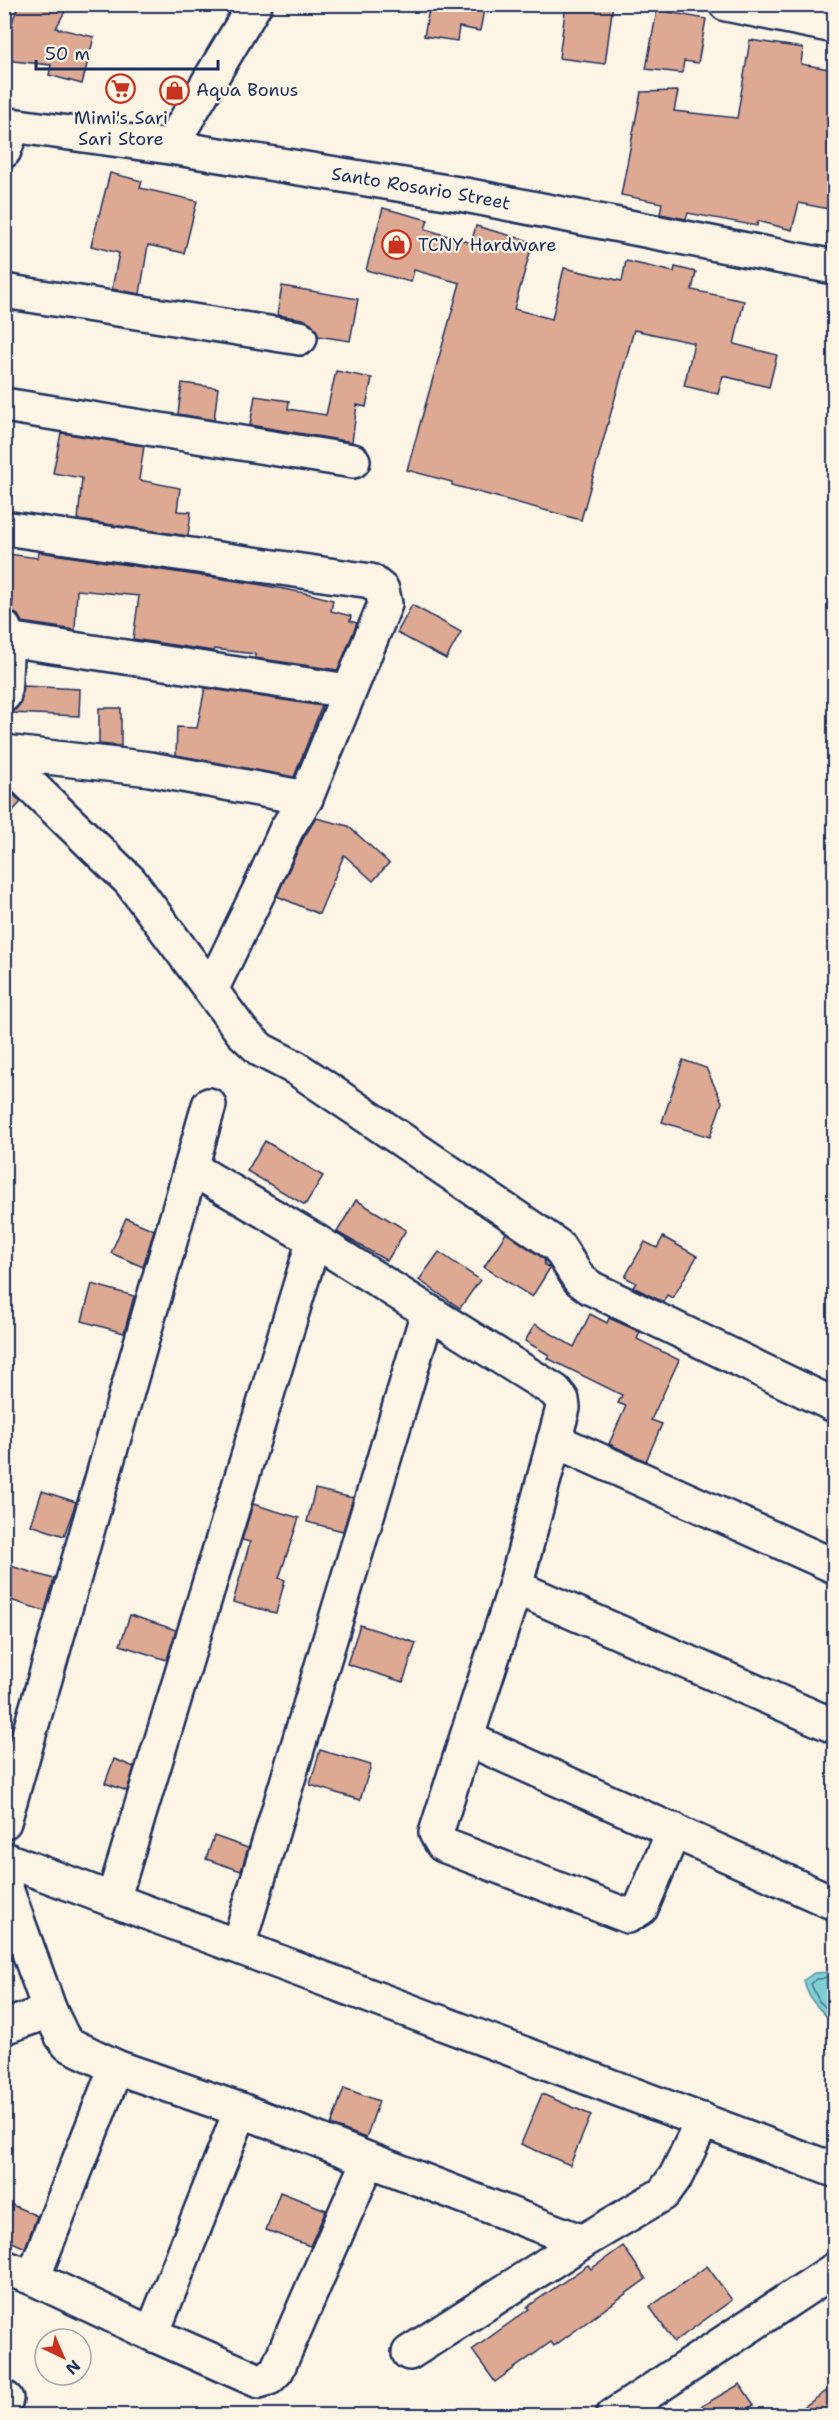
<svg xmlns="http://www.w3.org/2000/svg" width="839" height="2420" viewBox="0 0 839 2420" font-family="'Shantell Sans',sans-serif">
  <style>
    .water { fill: #7ecfd4; stroke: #568fa5; stroke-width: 1.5 }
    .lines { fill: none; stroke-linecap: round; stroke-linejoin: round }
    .shore { stroke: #436f8d; stroke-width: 1.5 }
    .building { fill: #dea993; stroke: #1b2f5e; stroke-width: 1.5 }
    .minor-casing { stroke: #1b2f5e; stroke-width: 38 }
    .major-casing { stroke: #1b2f5e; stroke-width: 38 }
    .minor { stroke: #fcf5e5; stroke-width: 33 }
    .major { stroke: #fcf5e5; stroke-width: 33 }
    .labels { text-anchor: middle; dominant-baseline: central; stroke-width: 4.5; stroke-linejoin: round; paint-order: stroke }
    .poi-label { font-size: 18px; fill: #1b2f5e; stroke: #fcf5e5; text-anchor: start }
    .street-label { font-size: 18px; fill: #1b2f5e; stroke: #fcf5e5 }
  </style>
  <rect width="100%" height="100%" fill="#fcf5e5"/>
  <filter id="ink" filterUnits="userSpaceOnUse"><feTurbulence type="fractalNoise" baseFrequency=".0167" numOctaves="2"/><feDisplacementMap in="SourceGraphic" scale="12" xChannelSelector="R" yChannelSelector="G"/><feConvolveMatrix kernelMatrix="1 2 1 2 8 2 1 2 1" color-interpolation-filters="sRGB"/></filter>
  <g filter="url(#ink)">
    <path class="water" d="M832,1972L834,1976V2026C821,2006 810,2007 804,1980L814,1973Z"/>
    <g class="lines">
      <polyline class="shore" points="834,1978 817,1979 811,1984 819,2001 834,2016"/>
    </g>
    <g class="building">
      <polygon points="19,4 69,4 56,28 94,37 82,84 49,75 51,65 4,60 4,43"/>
      <polygon points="430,4 485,4 480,31 459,27 457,41 424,36"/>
      <polygon points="566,4 613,4 605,64 559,58"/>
      <polygon points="657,10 706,19 698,63 684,61 682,73 646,69"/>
      <polygon points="750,40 803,48 801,64 834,70 834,210 799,203 792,230 758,221 757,226 688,213 686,219 660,214 662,203 621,195 641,92 678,91 674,111 737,118"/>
      <polygon points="110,173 142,181 140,188 197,201 184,253 148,245 140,294 112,289 119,253 91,246"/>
      <polygon points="383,208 428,220 425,229 471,243 476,226 533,242 514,309 552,319 564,268 622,281 626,261 674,272 675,267 696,272 692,290 744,301 734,344 777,355 769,387 723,376 718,394 684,386 694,343 634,330 581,520 452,485 452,482 407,470 460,283 414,270 411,282 366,270"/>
      <polygon points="282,286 358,299 350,341 318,336 311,323 303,319 277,315"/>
      <polygon points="336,371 372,378 366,407 357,405 352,442 250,425 255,396 289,401 288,409 326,415"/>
      <polygon points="182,383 218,388 214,420 178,414"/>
      <polygon points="61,433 144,446 139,480 180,488 177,511 191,512 188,536 78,520 82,478 53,473"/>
      <polygon points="39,552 257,584 310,594 333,600 331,611 351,616 350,621 357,623 338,670 255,658 255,654 214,649 213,651 133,639 139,596 77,590 75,630 22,622 18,615 12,611 13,600 5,599 8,554 38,558"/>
      <polygon points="412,605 461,632 446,659 397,633"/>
      <polygon points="23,686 80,689 79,716 12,713 20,705"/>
      <polygon points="205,688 322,706 294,777 176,755 177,727 197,728"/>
      <polygon points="99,708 121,708 121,746 99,744"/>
      <polygon points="4,786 21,802 4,820"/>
      <polygon points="316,818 348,826 389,863 373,881 344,855 319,914 277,896 303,839"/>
      <polygon points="683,1060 706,1068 722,1102 710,1137 662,1122"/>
      <polygon points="265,1141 323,1176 305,1205 247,1171"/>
      <polygon points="356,1200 406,1230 387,1261 337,1232"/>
      <polygon points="126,1218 154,1230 143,1267 111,1253"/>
      <polygon points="506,1233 544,1259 545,1265 550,1268 532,1297 484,1267"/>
      <polygon points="663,1237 697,1256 673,1298 667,1295 663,1302 633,1287 636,1283 625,1277 645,1242 657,1248"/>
      <polygon points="439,1252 480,1280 460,1308 419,1280"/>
      <polygon points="92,1284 134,1296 124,1333 82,1321"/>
      <polygon points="590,1314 607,1323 609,1318 640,1332 637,1339 679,1360 651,1420 662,1424 646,1461 609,1444 626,1406 618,1403 622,1395 547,1358 549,1355 525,1341 535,1324 574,1347"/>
      <polygon points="315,1489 353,1498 343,1531 307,1522"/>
      <polygon points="42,1491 76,1502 64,1536 31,1525"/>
      <polygon points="253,1504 299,1518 279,1578 285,1580 276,1613 233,1602 250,1542 242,1540"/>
      <polygon points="4,1564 54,1579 45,1611 4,1598"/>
      <polygon points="130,1615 176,1630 167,1660 120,1645"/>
      <polygon points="360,1625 416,1643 403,1682 347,1664"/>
      <polygon points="320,1750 371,1765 360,1800 310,1785"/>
      <polygon points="114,1759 134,1767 127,1791 105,1783"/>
      <polygon points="214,1836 248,1848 241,1871 206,1859"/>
      <polygon points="344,2088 379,2101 366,2138 331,2125"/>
      <polygon points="542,2094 591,2115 570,2165 521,2144"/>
      <polygon points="280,2192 326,2210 310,2246 266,2230"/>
      <polygon points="10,2204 37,2216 25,2248 4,2238 4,2216"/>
      <polygon points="623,2246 646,2279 554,2346 551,2342 495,2382 472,2350 529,2309 527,2307 588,2265 591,2269"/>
      <polygon points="707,2266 732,2300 674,2342 650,2307"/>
      <polygon points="740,2384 754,2405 749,2408 753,2415 686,2415"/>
      <polygon points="834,2386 834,2415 792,2415"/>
    </g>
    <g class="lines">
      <defs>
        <g id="minor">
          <polyline points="726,4 834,26"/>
          <polyline points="170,147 255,4"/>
          <polyline points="4,151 13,126"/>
          <polyline points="4,291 300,338"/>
          <polyline points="4,405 353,461"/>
          <polyline points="4,528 371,581 382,590 385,604 306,798 286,830 260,889 211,990"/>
          <polyline points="4,628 7,639 4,695"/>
          <polyline points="7,639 348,691"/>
          <polyline points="4,752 150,769 306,798"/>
          <polyline points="4,756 14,769 130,881 242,1032 261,1050 296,1068 558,1246 579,1279 591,1288 834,1405"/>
          <polyline points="191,1168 314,1240 555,1391 562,1400 563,1408 515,1587 436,1833 443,1845 628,1916 641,1908 674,1830"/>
          <polyline points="554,1440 834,1566"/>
          <polyline points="515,1587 834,1726"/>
          <polyline points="468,1739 834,1903"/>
          <polyline points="4,1822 209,1105"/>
          <polyline points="4,1859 834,2170"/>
          <polyline points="4,1883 50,2011 62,2036 68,2044 116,2067 241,2110 582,2242"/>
          <polyline points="113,1900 314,1240"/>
          <polyline points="238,1946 428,1312"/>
          <polyline points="4,2027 50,2011"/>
          <polyline points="4,2267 33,2278 152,2334 259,2381 269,2378 277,2370 368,2161"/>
          <polyline points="33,2278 116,2067"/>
          <polyline points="152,2334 241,2110"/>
          <polyline points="409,2353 582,2242 663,2194 676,2176 703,2120"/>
          <polyline points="4,2404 6,2399"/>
          <polyline points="613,2416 834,2270"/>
        </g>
        <g id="major">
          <path id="s1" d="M4,124L170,147L465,195L834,267"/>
        </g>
      </defs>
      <use href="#minor" class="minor-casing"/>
      <use href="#major" class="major-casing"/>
      <use href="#minor" class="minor"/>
      <use href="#major" class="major"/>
    </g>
  </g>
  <defs>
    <symbol id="supermarket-ring" viewBox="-11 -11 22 22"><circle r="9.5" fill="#fcf5e5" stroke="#c8321e" stroke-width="1.5"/><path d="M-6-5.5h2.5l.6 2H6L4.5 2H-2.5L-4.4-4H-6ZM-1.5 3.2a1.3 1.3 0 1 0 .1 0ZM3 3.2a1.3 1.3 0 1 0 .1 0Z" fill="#c8321e"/></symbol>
    <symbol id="shop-ring" viewBox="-11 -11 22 22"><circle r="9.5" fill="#fcf5e5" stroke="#c8321e" stroke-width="1.5"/><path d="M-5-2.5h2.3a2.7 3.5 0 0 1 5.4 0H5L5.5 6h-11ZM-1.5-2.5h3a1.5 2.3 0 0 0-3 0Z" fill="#c8321e"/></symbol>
  </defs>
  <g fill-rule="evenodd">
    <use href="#supermarket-ring" x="104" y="72" width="33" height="33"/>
    <use href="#shop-ring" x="158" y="74" width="33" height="33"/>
    <use href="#shop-ring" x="380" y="228" width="33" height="33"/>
  </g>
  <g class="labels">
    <g class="poi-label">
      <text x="196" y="90">Aqua Bonus</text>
      <text x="121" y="118" text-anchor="middle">Mimi's Sari<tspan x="121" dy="21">Sari Store</tspan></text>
      <text x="418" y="245">TCNY Hardware</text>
    </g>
    <g class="street-label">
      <text stroke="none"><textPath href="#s1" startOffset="422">Santo Rosario Street</textPath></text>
    </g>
  </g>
  <rect width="839" height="2420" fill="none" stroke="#fcf5e5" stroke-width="24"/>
  <rect x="12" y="12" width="815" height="2396" fill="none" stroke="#1b2f5e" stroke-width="2" filter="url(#ink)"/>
  <g transform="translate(63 2357) rotate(136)"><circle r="28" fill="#fcf5e5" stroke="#a2a6af" stroke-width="1.5"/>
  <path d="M0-4.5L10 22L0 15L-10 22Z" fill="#c8321e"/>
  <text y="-9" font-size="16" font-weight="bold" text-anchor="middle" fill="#1b2f5e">N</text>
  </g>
  <path d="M36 60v9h182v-9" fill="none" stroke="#1b2f5e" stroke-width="3"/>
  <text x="45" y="60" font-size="18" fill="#1b2f5e" stroke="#fcf5e5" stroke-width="4.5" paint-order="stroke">50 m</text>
</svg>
